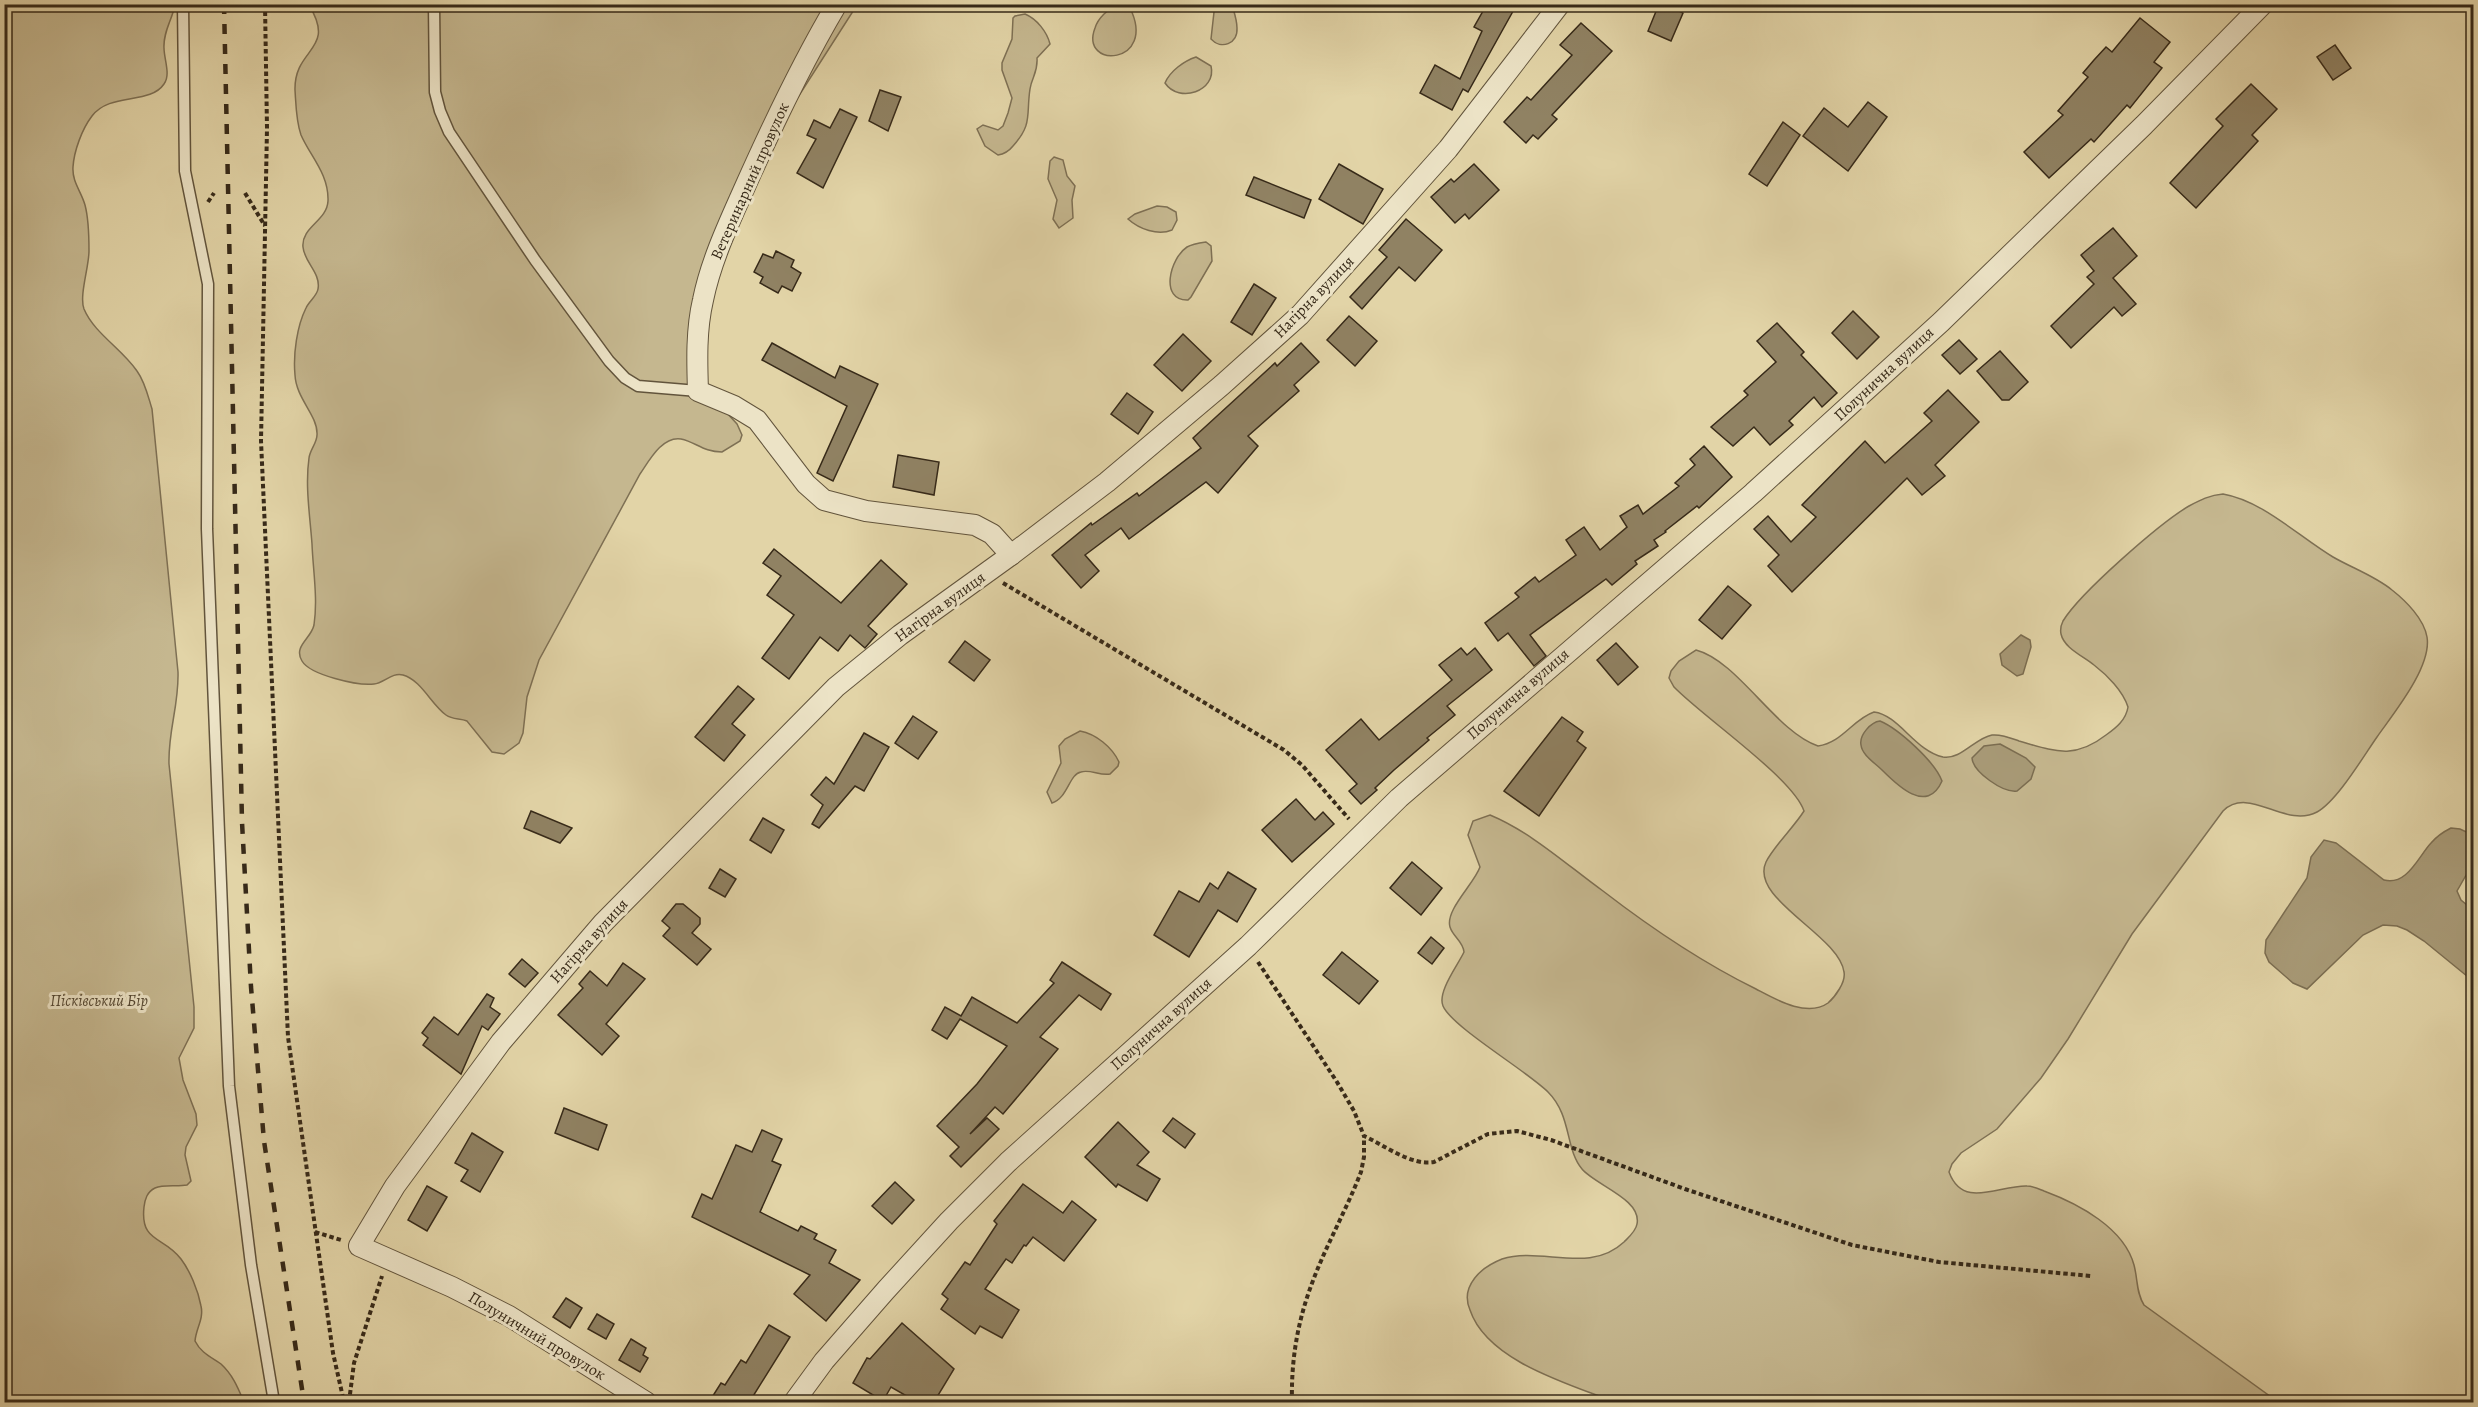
<svg xmlns="http://www.w3.org/2000/svg" width="2478" height="1407" viewBox="0 0 2478 1407" font-family="Alegreya,serif">
  <style>
    .green { fill: #c5b78f; stroke: #7e7054; stroke-width: 1.5 }
    .water { fill: #a89a77; stroke: #7b6d51; stroke-width: 1.5 }
    .building { fill: #908263; stroke: #372a19; stroke-width: 1.5 }
    .lines { fill: none; stroke-linecap: round; stroke-linejoin: round }
    .lane-casing { stroke: #62543c; stroke-width: 13 }
    .street-casing { stroke: #62543c; stroke-width: 22 }
    .path { stroke: #372a19; stroke-width: 4; stroke-dasharray: 4.5 3; stroke-linecap: butt }
    .lane { stroke: #ece3c6; stroke-width: 10 }
    .street { stroke: #ece3c6; stroke-width: 20 }
    .rail { stroke: #372a19; stroke-width: 4.5; stroke-dasharray: 10 10; stroke-linecap: butt }
    .labels { text-anchor: middle; dominant-baseline: central; stroke-width: 6; stroke-linejoin: round; paint-order: stroke }
    .street-label { font-size: 16px; fill: #372a19; stroke: #ece3c6 }
    .park-label { font-size: 16px; font-style: italic; fill: #534631; stroke: #ece3c6 }
  </style>
  <rect width="100%" height="100%" fill="#e2d4a7"/>
  <filter id="stains"><feTurbulence type="fractalNoise" baseFrequency=".00333" numOctaves="4"/><feColorMatrix values="0 0 0 0 .2 0 0 0 0 .09 0 0 0 0 .02 0 0 0 .5 -.17"/></filter>
  <radialGradient id="worn" r=".72"><stop offset=".6" stop-color="#630" stop-opacity="0"/><stop offset="1" stop-color="#630" stop-opacity=".3"/></radialGradient>
  <g class="green">
    <path d="M5,4L175,5C172,20 163,32 164,48C164,59 171,75 164,84C150,105 110,92 92,116C82,129 74,151 73,167C72,182 81,191 85,205C89,220 89,236 89,251C89,267 79,296 84,309C94,333 122,349 137,371C145,382 148,396 152,409L178,672C179,706 168,730 169,764L194,1007V1028L179,1058L183,1080L196,1114L197,1125L186,1147L185,1155L191,1181L187,1185C177,1187 164,1184 155,1188C147,1192 145,1199 144,1207C140,1243 164,1236 181,1259C190,1271 198,1290 201,1306C204,1319 196,1328 195,1341C201,1353 211,1357 221,1364C233,1375 238,1388 244,1402H5Z"/>
    <path d="M309,5H857L791,108L753,150L691,374L737,424L742,435L740,441L722,452C703,452 696,442 681,439C662,436 649,461 640,474L539,660L527,697L523,733L519,743L504,754L492,752L467,721C460,718 453,720 446,715C431,704 421,680 403,675C392,672 384,683 374,684C358,686 310,675 302,661C293,646 311,639 314,625C318,599 313,570 312,544C310,516 305,486 309,458C310,449 318,442 317,433C317,415 296,398 295,375C293,354 297,326 306,308C309,301 317,296 318,289C321,273 304,262 303,247C301,227 327,221 328,201C329,174 310,156 301,135C296,121 296,105 295,90C294,47 337,51 309,5Z"/>
    <path d="M1117,5L1130,8C1158,65 1079,70 1095,28C1098,18 1108,9 1117,5Z"/>
    <path d="M1212,5H1232C1234,12 1237,20 1237,28C1238,44 1221,50 1211,39L1214,12Z"/>
    <path d="M1025,14C1037,19 1047,32 1050,44L1037,58C1038,73 1032,76 1030,89C1026,115 1033,124 1013,146C1009,151 1005,154 998,155L985,146L977,129L983,125L998,130L1003,126L1008,113L1012,98L1002,70V63L1012,39L1013,18L1015,16Z"/>
    <path d="M1196,57L1211,66C1217,91 1179,104 1165,83C1170,71 1184,61 1196,57Z"/>
    <polygon points="1054,157 1063,160 1067,176 1075,186 1072,200 1073,218 1059,228 1053,219 1057,200 1048,179 1050,161"/>
    <path d="M1157,206L1167,207L1176,212L1177,220L1172,230C1158,236 1139,229 1128,219L1135,214Z"/>
    <path d="M1206,242L1211,246L1212,261L1191,297L1188,300C1159,301 1170,258 1187,247C1192,244 1199,243 1206,242Z"/>
    <path d="M2223,494C2263,501 2298,536 2333,557C2352,568 2375,576 2392,590C2406,601 2424,619 2427,637C2432,667 2393,714 2377,737C2363,757 2337,801 2317,812C2285,829 2249,785 2223,811L2132,934L2068,1039L2041,1078L1997,1129L1961,1153L1952,1164L1949,1172C1963,1210 1999,1185 2027,1186C2033,1186 2039,1189 2044,1191C2079,1204 2124,1228 2134,1265C2138,1280 2136,1292 2144,1305L2278,1402H1615C1569,1384 1487,1361 1470,1310C1467,1303 1466,1296 1469,1288C1475,1273 1487,1265 1502,1259C1541,1246 1589,1275 1624,1242C1629,1237 1636,1231 1637,1224C1642,1199 1595,1185 1582,1169C1565,1149 1572,1116 1548,1092C1527,1071 1452,1027 1443,1006C1437,992 1458,965 1464,952C1463,941 1453,937 1450,927C1445,910 1474,884 1480,867L1468,835L1473,821L1490,815C1531,832 1567,865 1603,891C1651,928 1701,962 1756,989C1775,999 1807,1018 1828,1003C1835,997 1846,982 1844,972C1839,935 1749,899 1766,862C1774,846 1794,827 1804,811C1793,778 1703,717 1674,687L1669,678L1671,671L1679,661L1696,650C1738,661 1776,732 1818,746C1842,743 1853,719 1874,712C1899,715 1915,751 1943,757C1961,760 1975,738 1992,735C2002,734 2011,738 2019,741C2054,751 2074,760 2106,735C2116,728 2126,720 2128,707C2123,691 2107,675 2094,665C2083,656 2064,648 2061,634C2060,629 2061,625 2063,621C2080,593 2160,523 2189,506C2200,500 2210,495 2223,494Z"/>
    <path d="M1080,731C1096,734 1112,747 1119,762L1118,766L1110,774C1100,776 1090,769 1081,772C1069,774 1068,798 1052,803L1047,792L1061,763L1059,746L1065,739Z"/>
  </g>
  <g class="water">
    <polygon points="2021,635 2030,640 2031,647 2023,674 2017,676 2002,665 2000,654"/>
    <path d="M1880,721C1899,729 1935,762 1942,781C1927,815 1897,785 1882,770C1875,763 1862,755 1861,745C1859,735 1871,722 1880,721Z"/>
    <path d="M2000,744L2026,758L2035,767L2031,779L2017,791C2003,793 1973,772 1972,758L1984,746Z"/>
    <path d="M2451,828L2460,829L2473,835V863L2457,891L2461,900L2473,910V981L2424,941L2407,930L2397,926L2383,925L2363,935L2307,989L2293,983L2269,962L2265,953L2266,940L2307,878L2311,857L2324,840L2336,843L2384,880C2407,886 2418,857 2431,843C2437,836 2443,832 2451,828Z"/>
  </g>
  <g class="building">
    <polygon points="1487,4 1517,4 1468,92 1463,89 1452,110 1420,93 1435,65 1460,79 1482,31 1474,27"/>
    <polygon points="1659,4 1665,4 1683,13 1671,41 1648,31"/>
    <polygon points="2140,18 2170,42 2154,62 2162,68 2130,108 2127,105 2094,142 2091,139 2049,178 2024,152 2063,115 2058,111 2088,77 2083,73 2094,60 2106,47 2112,52"/>
    <polygon points="1581,23 1612,51 1552,115 1557,119 1538,139 1533,135 1526,143 1504,122 1527,97 1531,100 1572,55 1560,45"/>
    <polygon points="2335,45 2351,68 2333,80 2317,57"/>
    <polygon points="2251,84 2277,109 2252,135 2258,141 2196,208 2170,183 2223,126 2216,119"/>
    <polygon points="880,90 901,97 888,131 869,121"/>
    <polygon points="1868,102 1887,117 1848,171 1803,136 1824,108 1848,127"/>
    <polygon points="840,109 857,117 823,188 797,173 816,139 807,135 814,120 830,128"/>
    <polygon points="1783,122 1800,135 1767,186 1749,174"/>
    <polygon points="1339,164 1383,189 1363,224 1319,199"/>
    <polygon points="1474,164 1499,190 1469,219 1465,214 1455,223 1431,197 1451,179 1454,182"/>
    <polygon points="1254,177 1311,200 1304,218 1246,195"/>
    <polygon points="1406,219 1442,250 1415,281 1399,267 1362,309 1350,297 1387,257 1379,250"/>
    <polygon points="2113,228 2137,256 2113,278 2136,304 2122,316 2114,307 2071,348 2051,326 2094,284 2087,277 2094,271 2081,255"/>
    <polygon points="776,251 794,260 791,267 801,273 792,291 782,286 778,293 760,283 763,277 754,272 763,254 773,258"/>
    <polygon points="1254,284 1276,298 1252,335 1231,322"/>
    <polygon points="1853,311 1879,337 1857,359 1832,333"/>
    <polygon points="1349,316 1377,341 1355,366 1327,340"/>
    <polygon points="1777,323 1804,352 1801,355 1837,393 1822,407 1814,397 1789,421 1793,425 1770,445 1754,427 1733,446 1711,427 1748,395 1744,391 1776,362 1757,341"/>
    <polygon points="1183,334 1211,361 1182,391 1154,365"/>
    <polygon points="1959,340 1977,359 1960,374 1942,355"/>
    <polygon points="772,343 835,378 840,366 878,384 833,481 817,473 847,406 762,360"/>
    <polygon points="1301,343 1319,362 1294,385 1299,391 1248,436 1258,446 1218,493 1206,482 1129,539 1121,528 1085,555 1099,571 1081,588 1052,555 1091,523 1092,525 1137,493 1139,496 1201,448 1193,438 1275,363 1277,366"/>
    <polygon points="2000,351 2028,382 2009,400 2002,400 1977,371"/>
    <polygon points="1948,390 1979,422 1935,465 1945,476 1922,495 1907,478 1792,592 1768,566 1779,555 1754,529 1768,516 1791,542 1816,517 1802,505 1865,441 1885,463 1932,421 1924,413"/>
    <polygon points="1127,393 1153,412 1138,434 1111,414"/>
    <polygon points="1704,446 1732,477 1699,508 1697,506 1665,531 1666,532 1654,540 1658,546 1635,561 1637,564 1612,585 1606,579 1530,635 1546,656 1534,666 1508,633 1498,641 1485,623 1519,597 1515,593 1535,577 1539,582 1576,555 1566,540 1584,527 1600,550 1627,527 1620,516 1638,505 1643,514 1679,486 1675,483 1695,465 1690,459"/>
    <polygon points="898,455 939,462 934,495 893,487"/>
    <polygon points="774,549 841,603 881,560 907,584 868,626 877,634 865,648 850,635 838,651 820,637 789,679 762,658 794,615 767,595 781,576 763,563"/>
    <polygon points="1728,586 1751,605 1722,639 1699,620"/>
    <polygon points="965,641 990,660 974,681 949,662"/>
    <polygon points="1616,643 1638,667 1618,685 1597,660"/>
    <polygon points="1461,648 1467,655 1475,648 1492,670 1447,706 1455,715 1427,738 1429,740 1394,770 1375,788 1377,790 1361,804 1349,791 1357,784 1326,750 1361,719 1379,740 1452,680 1439,665"/>
    <polygon points="738,686 754,699 732,724 745,735 724,761 695,737"/>
    <polygon points="913,716 937,732 918,759 895,743"/>
    <polygon points="1562,717 1583,732 1577,741 1586,748 1539,816 1504,791"/>
    <polygon points="864,733 889,747 864,791 855,786 819,828 812,824 823,805 811,795 826,777 834,784"/>
    <polygon points="1296,799 1315,820 1323,812 1334,824 1292,862 1262,830"/>
    <polygon points="531,811 572,828 560,843 524,828"/>
    <polygon points="763,818 784,830 771,853 750,840"/>
    <polygon points="1412,862 1442,888 1421,915 1390,888"/>
    <polygon points="720,869 736,879 725,897 709,888"/>
    <polygon points="1228,872 1256,889 1237,922 1218,910 1189,957 1154,935 1179,891 1199,902 1210,883 1218,889"/>
    <polygon points="676,904 683,904 700,918 700,924 692,933 711,949 697,965 663,936 670,928 662,921"/>
    <polygon points="1431,937 1444,948 1432,964 1418,953"/>
    <polygon points="1342,952 1378,981 1359,1004 1323,975"/>
    <polygon points="522,959 538,973 525,987 509,974"/>
    <polygon points="1062,962 1111,994 1101,1010 1079,995 1040,1037 1058,1049 1003,1114 995,1107 970,1134 987,1118 999,1129 961,1167 950,1156 959,1147 937,1126 977,1084 1007,1046 960,1019 947,1039 932,1030 945,1007 961,1016 972,997 1017,1023 1054,983 1050,980"/>
    <polygon points="623,963 645,979 606,1024 619,1036 602,1055 558,1015 583,988 579,984 590,971 607,986"/>
    <polygon points="487,994 494,998 490,1007 500,1014 488,1030 482,1026 461,1074 423,1045 428,1038 422,1033 434,1017 458,1035"/>
    <polygon points="564,1108 607,1125 598,1150 555,1133"/>
    <polygon points="1173,1118 1195,1134 1185,1148 1163,1131"/>
    <polygon points="1118,1122 1149,1152 1137,1165 1160,1179 1147,1201 1118,1184 1116,1187 1085,1157"/>
    <polygon points="762,1130 782,1139 772,1161 781,1165 760,1212 798,1231 801,1226 817,1234 814,1239 836,1250 829,1263 860,1280 826,1321 794,1294 810,1275 692,1217 702,1194 712,1199 736,1145 752,1152"/>
    <polygon points="472,1133 503,1152 480,1192 461,1181 468,1170 455,1163"/>
    <polygon points="895,1182 914,1200 892,1224 872,1206"/>
    <polygon points="1023,1184 1063,1213 1072,1201 1096,1220 1064,1261 1033,1237 1026,1246 1024,1245 1012,1263 1006,1259 985,1289 1019,1310 1002,1338 980,1326 975,1334 941,1309 948,1299 942,1294 965,1262 970,1265 997,1224 994,1221"/>
    <polygon points="427,1186 447,1197 427,1231 408,1220"/>
    <polygon points="566,1298 582,1308 570,1328 553,1317"/>
    <polygon points="597,1314 614,1324 606,1339 588,1329"/>
    <polygon points="902,1323 954,1369 934,1402 917,1402 891,1387 883,1401 853,1383 867,1358 870,1359"/>
    <polygon points="769,1325 790,1337 750,1401 752,1402 709,1402 721,1383 725,1385 741,1360 746,1363"/>
    <polygon points="631,1339 646,1348 643,1355 648,1358 640,1372 619,1360"/>
  </g>
  <g class="lines">
    <defs>
      <g id="lane">
        <polyline points="183,4 185,171 208,284 207,529 229,1086 251,1265 274,1402"/>
        <polyline points="434,4 435,92 440,111 449,132 535,260 609,361 625,378 638,386 698,391"/>
      </g>
      <g id="street">
        <path d="M837,4C802,63 772,126 744,189C728,225 711,261 703,300C696,330 697,361 698,391L734,406L757,420L806,484L824,500L866,511L975,525L992,534L1011,555"/>
        <polyline points="646,1402 509,1316 452,1287 359,1246 395,1186 501,1042 603,923 836,687 900,635 1011,555 1107,482 1222,385 1300,315 1448,149 1560,4"/>
        <polyline points="794,1402 824,1361 886,1290 949,1221 1008,1162 1248,946 1399,798 1753,493 1941,322 2144,125 2263,4"/>
      </g>
    </defs>
    <use href="#lane" class="lane-casing"/>
    <use href="#street" class="street-casing"/>
    <g class="path">
      <polyline points="265,4 267,128 261,441 288,1037 333,1353 344,1402"/>
      <polyline points="245,193 265,226"/>
      <polyline points="208,202 214,193"/>
      <polyline points="1003,583 1284,750 1302,765 1349,819"/>
      <path d="M1258,962L1337,1082L1354,1111L1364,1136C1384,1145 1411,1166 1434,1162L1488,1134L1517,1131L1551,1140L1685,1189L1852,1245L1939,1262L2091,1276"/>
      <polyline points="315,1232 341,1240"/>
      <polyline points="349,1402 354,1363 382,1276"/>
      <path d="M1292,1402C1291,1362 1297,1324 1311,1286C1325,1247 1346,1211 1361,1172L1364,1157V1136"/>
    </g>
    <use href="#lane" class="lane"/>
    <use href="#street" class="street"/>
    <polyline class="rail" points="224,4 242,822 251,987 264,1141 304,1402"/>
  </g>
  <g class="labels">
    <g class="street-label">
      <text transform="translate(750 181) rotate(-66)">Ветеринарний провулок</text>
      <text transform="translate(1314 297) rotate(-46)">Нагірна вулиця</text>
      <text transform="translate(1884 374) rotate(-43)">Полунична вулиця</text>
      <text transform="translate(940 607) rotate(-36)">Нагірна вулиця</text>
      <text transform="translate(1518 694) rotate(-41)">Полунична вулиця</text>
      <text transform="translate(589 941) rotate(-48)">Нагірна вулиця</text>
      <text transform="translate(1161 1024) rotate(-42)">Полунична вулиця</text>
      <text transform="translate(537 1336) rotate(31)">Полуничний провулок</text>
    </g>
    <g class="park-label">
      <text x="99" y="1001">Пісківський Бір</text>
    </g>
  </g>
  <rect width="2478" height="1407" fill="none" stroke="#e2d4a7" stroke-width="24"/>
  <rect x="6" y="6" width="2466" height="1395" fill="none" stroke="#372a19" stroke-width="3"/>
  <rect x="12" y="12" width="2454" height="1383" fill="none" stroke="#372a19" stroke-width="1.5"/>
  <rect width="100%" height="100%" filter="url(#stains)"/>
  <rect width="100%" height="100%" fill="url(#worn)"/>
</svg>
